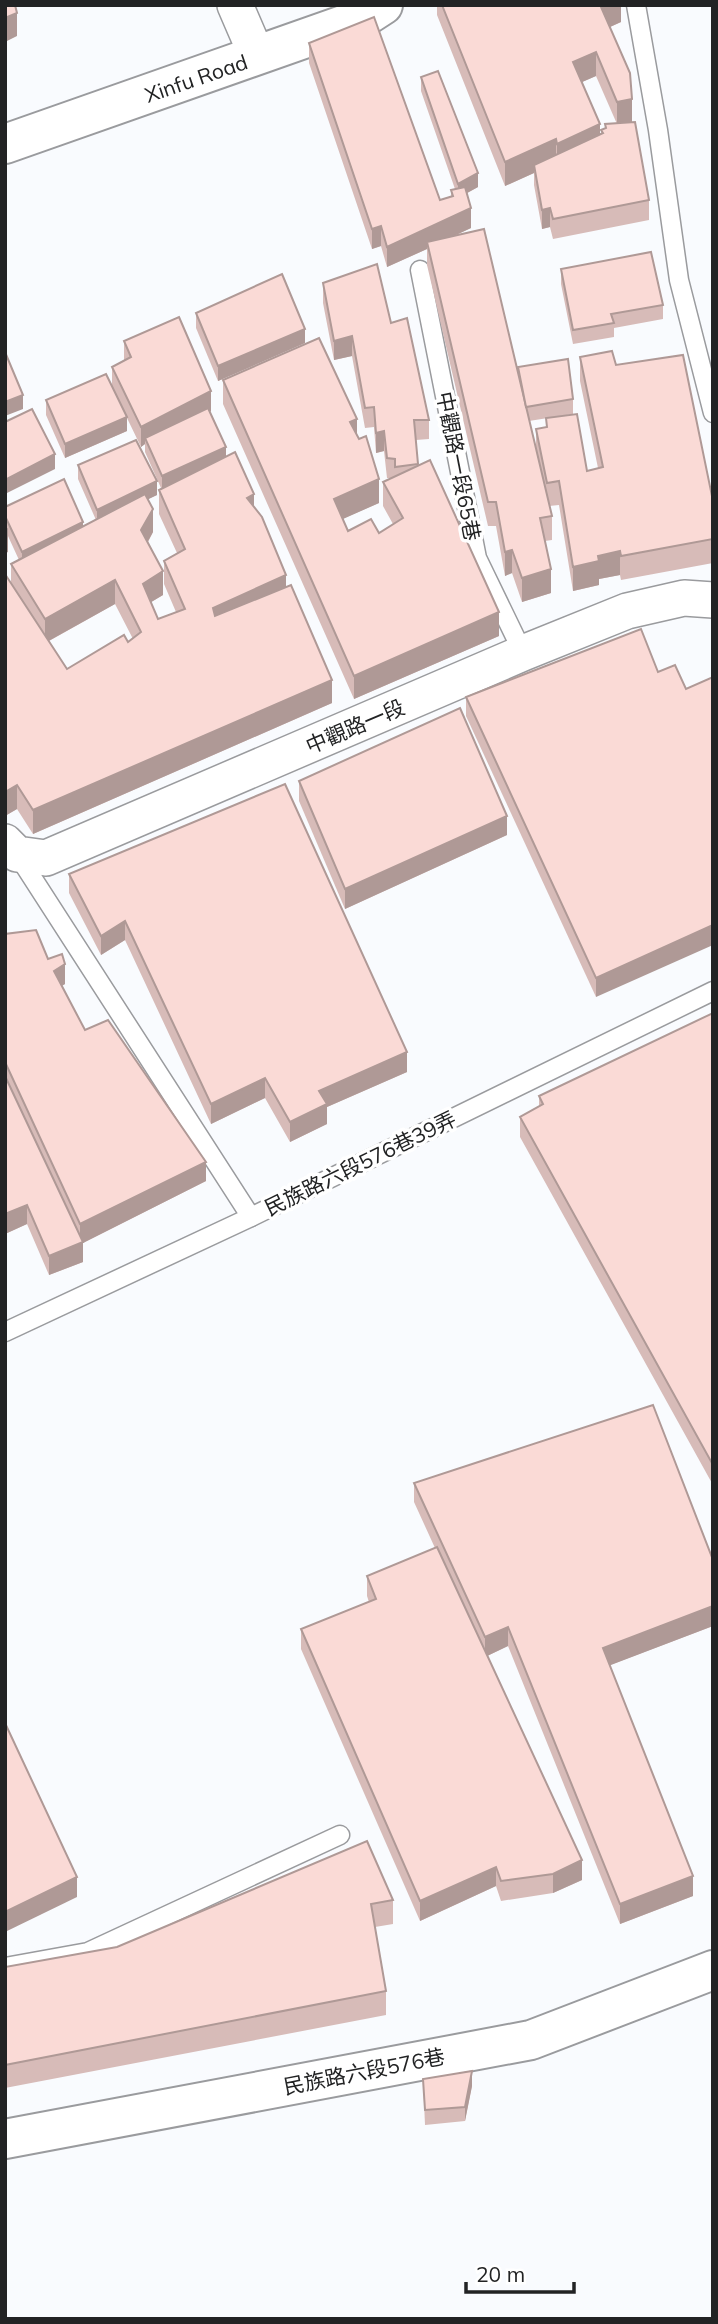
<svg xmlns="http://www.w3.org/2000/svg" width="718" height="2324" viewBox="0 0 718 2324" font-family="Mulish,'Noto Sans TC',sans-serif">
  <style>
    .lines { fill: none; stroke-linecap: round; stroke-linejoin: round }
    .lane-casing { stroke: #9a9b9e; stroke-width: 21 }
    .street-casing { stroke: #9a9b9e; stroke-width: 38 }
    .secondary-casing { stroke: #9a9b9e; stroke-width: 42 }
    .lane { stroke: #fff; stroke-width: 18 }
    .street { stroke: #fff; stroke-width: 35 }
    .secondary { stroke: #fff; stroke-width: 38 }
    .wall { fill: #d7bbb8; fill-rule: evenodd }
    .shaded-wall { fill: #af9996 }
    .building { fill: #fadad6; stroke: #af9996; stroke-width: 2 }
    .labels { text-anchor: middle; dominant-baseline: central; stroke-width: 7; stroke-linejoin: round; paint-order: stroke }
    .street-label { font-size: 21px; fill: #222324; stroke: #fff }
  </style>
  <rect width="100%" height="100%" fill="#f9fbfe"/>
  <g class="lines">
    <defs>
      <g id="lane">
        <polyline points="636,5 658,130 679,280 713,413"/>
        <polyline points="420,270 477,558 523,653"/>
        <polyline points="17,854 251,1217"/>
        <polyline points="5,1332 251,1217 713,991"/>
        <polyline points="5,1967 88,1952 340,1835"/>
      </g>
      <g id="street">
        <polyline points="235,5 257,56"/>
        <polyline points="5,842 17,854 46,858 523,653 627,611 684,598 713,600"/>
      </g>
      <g id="secondary">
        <polyline points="5,144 363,18 383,5"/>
        <polyline points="5,2139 531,2040 713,1970"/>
      </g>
    </defs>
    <use href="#lane" class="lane-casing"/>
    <use href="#street" class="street-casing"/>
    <use href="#secondary" class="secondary-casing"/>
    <use href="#lane" class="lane"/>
    <use href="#street" class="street"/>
    <use href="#secondary" class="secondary"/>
  </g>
  <g class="wall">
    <path d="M437,5H621V22L610,27L649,200V220L553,239L550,227L542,229L534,185V173L505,186L437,15ZM596,76L617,124H605V128L601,130V134L600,135L582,82Z"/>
    <polygon points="309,43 440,200 451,197 451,190 455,189 421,91 421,77 478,187 467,193 471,228 456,235 518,375 518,367 573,399 573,414 529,421 536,450 536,429 546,427 546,418 587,471 598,468 580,381 580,357 616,365 713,501 713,563 621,580 620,575 599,579 599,585 573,591 559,505 549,506 552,516 552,540 545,541 551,593 522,602 512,573 505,576 496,526 488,526 427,265 427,249 387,267 381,246 372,249 309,63"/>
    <polygon points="561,269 663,305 663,319 614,328 614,337 573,344 561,284"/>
    <polygon points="323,283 391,323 429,420 429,439 416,440 418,466 499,636 354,699 223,404 223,380 357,435 379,503 342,519 348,531 379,533 393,524 383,506 383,482 392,478 387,478 384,451 376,453 374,427 365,428 352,356 334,360 323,303"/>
    <polygon points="196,313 305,343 218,381 196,328"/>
    <path d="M124,341L211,411L210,412L226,456L254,507L332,703L33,834L17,809L5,816V574L11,583V564L19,560L8,536V552L5,553V507L83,527L96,520L78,479V465L157,495L148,499L153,532L148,542L163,595L151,602L158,619L176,612L164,584V561L177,553L159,514V490L161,488L145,452V444L141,447L127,418V431L65,458L46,415V400L112,385V367L124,361ZM115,604L133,639L128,642L67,669L49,641Z"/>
    <polygon points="658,672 686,689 596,997 466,716 466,697"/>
    <polygon points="299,781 507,835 345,909 299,801"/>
    <polygon points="69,874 407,1072 327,1107 327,1124 290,1142 265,1098 211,1124 125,940 101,955 69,893"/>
    <polygon points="5,934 48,959 65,984 62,986 85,1030 206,1181 83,1243 83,1262 49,1275 27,1224 5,1234"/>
    <polygon points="713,1013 713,1485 520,1137 520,1117 539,1106 539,1096"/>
    <polygon points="414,1483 713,1560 713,1626 610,1665 693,1896 620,1924 508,1646 487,1656 582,1880 553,1893 501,1901 496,1886 420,1921 301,1649 301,1629 369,1602 367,1596 367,1576 435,1548 414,1502"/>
    <polygon points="393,1900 393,1924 375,1927 386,1991 386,2015 5,2088 5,1967"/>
    <polygon points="423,2079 472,2086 465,2121 425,2125"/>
  </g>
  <g class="shaded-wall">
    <polygon points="605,5 621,5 621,22 601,31 601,7"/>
    <polygon points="17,13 17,36 5,42 5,18"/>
    <polygon points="596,52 596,76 573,86 573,62"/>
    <polygon points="632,99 632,122 617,126 617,102"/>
    <polygon points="600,124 600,148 557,168 557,144"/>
    <polygon points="556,139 556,163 534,165 534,173 505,186 505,162"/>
    <polygon points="478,173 478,187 458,198 458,184"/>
    <polygon points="471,208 471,228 428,248 427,242 427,249 387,267 387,247"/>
    <polygon points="550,208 550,227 542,229 542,210"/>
    <polygon points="381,226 381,246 372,249 372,229"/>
    <polygon points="305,329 305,343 218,381 218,366"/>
    <polygon points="352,336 352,356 334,360 334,341"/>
    <polygon points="211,391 211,411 148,443 145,438 145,444 141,447 141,427"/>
    <polygon points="23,395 23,409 5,416 5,402"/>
    <polygon points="127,417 127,431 65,458 65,444"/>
    <polygon points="357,419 357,443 350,422"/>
    <polygon points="384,431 384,451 376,453 376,433"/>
    <polygon points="226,447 226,461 162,490 162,476"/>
    <polygon points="55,454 55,469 5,494 5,480"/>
    <polygon points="379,479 379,503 334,523 334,499"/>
    <polygon points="157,481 157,495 97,524 97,510"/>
    <polygon points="254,494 254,518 247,498"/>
    <polygon points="153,509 153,532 141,554 141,530"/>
    <polygon points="83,522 83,537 22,567 22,552"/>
    <polygon points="8,528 8,552 5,553 5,529"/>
    <polygon points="512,550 512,573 505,576 505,552"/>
    <polygon points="620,551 620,575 599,579 599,585 573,591 573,567 598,556"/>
    <polygon points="551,569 551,593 522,602 522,578"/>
    <polygon points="163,571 163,595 143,607 143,584"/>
    <polygon points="286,575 286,599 213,632 213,608"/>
    <polygon points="115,580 115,604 45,643 45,619"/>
    <polygon points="499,612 499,636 354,699 354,676"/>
    <polygon points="332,680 332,703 33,834 33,810"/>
    <polygon points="17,785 17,809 5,816 5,792"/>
    <polygon points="507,816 507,835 345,909 345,889"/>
    <polygon points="125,921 125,940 101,955 101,936"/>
    <polygon points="713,925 713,945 596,997 596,978"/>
    <polygon points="65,964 65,984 54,990 54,971"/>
    <polygon points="407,1052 407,1072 327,1107 327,1124 290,1142 290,1122 319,1091"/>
    <polygon points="265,1078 265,1098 211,1124 211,1104"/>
    <polygon points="206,1162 206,1181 83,1243 83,1262 49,1275 49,1256 80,1243 80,1224"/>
    <polygon points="27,1205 27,1224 5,1234 5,1214"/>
    <polygon points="713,1606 713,1626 603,1668 603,1648"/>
    <polygon points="508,1627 508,1646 485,1657 485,1637"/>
    <polygon points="582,1860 582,1880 553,1893 553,1874"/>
    <polygon points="496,1867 496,1886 420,1921 420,1901"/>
    <polygon points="693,1876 693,1896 620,1924 620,1904"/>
    <polygon points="77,1877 77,1897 5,1932 5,1912"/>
    <polygon points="472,2071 472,2086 465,2121 465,2107"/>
  </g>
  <g class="building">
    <polygon points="5,5 15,5 17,13 5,18"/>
    <polygon points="442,5 605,5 601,7 630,73 632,99 617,102 596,52 573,62 600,124 557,144 556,139 505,162"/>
    <polygon points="374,17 440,200 453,196 451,190 465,187 471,208 387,247 381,226 372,229 309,43"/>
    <polygon points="438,71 478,173 458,184 421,77"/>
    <polygon points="635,122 649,200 553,219 550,208 542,210 534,165 603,133 601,130 606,128 605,124"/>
    <polygon points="484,229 552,516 540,518 551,569 522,578 512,550 505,552 496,502 488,502 427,242"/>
    <polygon points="651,252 663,305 611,314 614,323 573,330 561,269"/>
    <polygon points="377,264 391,323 407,318 429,420 414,420 418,464 395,467 395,459 387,458 384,431 376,433 374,407 365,408 352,336 334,341 323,283"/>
    <polygon points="282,274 305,329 218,366 196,313"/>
    <polygon points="179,317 211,391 141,427 112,367 131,357 124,341"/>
    <polygon points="319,338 357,419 350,422 359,439 366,436 379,479 334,499 348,531 371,519 379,533 403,518 383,482 430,460 499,612 354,676 223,380"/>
    <polygon points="612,351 616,365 683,355 713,501 713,539 621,556 620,551 598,556 599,561 573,567 559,481 547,483 536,429 547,427 546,418 577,414 587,471 603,467 580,357"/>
    <polygon points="5,352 23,395 5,402"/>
    <polygon points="568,359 573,399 526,407 518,367"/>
    <polygon points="106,374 127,417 65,444 46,400"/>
    <polygon points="208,408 226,447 162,476 145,438"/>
    <polygon points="32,409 55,454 5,480 5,422"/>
    <polygon points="136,440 157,481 97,510 78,465"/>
    <polygon points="235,452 254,494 247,498 262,517 286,575 213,608 215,616 291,585 332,680 33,810 17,785 5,792 5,574 67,669 124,635 128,642 141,632 115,580 45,619 11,564 145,494 153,509 141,530 163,571 143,584 158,619 185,609 164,561 185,549 159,490"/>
    <polygon points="64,479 83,522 22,552 5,516 5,507"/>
    <polygon points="641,629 658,672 675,665 686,689 713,677 713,925 596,978 466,697"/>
    <polygon points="460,708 507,816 345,889 299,781"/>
    <polygon points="285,784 407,1052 319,1091 327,1104 290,1122 265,1078 211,1104 125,921 101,936 69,874"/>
    <polygon points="36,930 48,959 62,954 65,964 54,971 85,1030 108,1020 206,1162 80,1224 5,1062 5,934"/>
    <polygon points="713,1013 713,1465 520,1117 543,1104 539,1096"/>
    <polygon points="5,1076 83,1242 49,1256 27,1205 5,1214"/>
    <polygon points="653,1405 713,1560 713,1606 603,1648 693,1876 620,1904 508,1627 485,1637 414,1483"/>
    <polygon points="437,1547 582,1860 553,1874 501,1881 496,1867 420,1901 301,1629 376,1599 367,1576"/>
    <polygon points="5,1723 77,1877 5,1912"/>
    <polygon points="367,1841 393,1900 371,1904 386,1991 5,2065 5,1967 117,1947"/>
    <polygon points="472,2071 465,2107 425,2110 423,2079"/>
  </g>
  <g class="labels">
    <g class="street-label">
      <text transform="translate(196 78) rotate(-19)">Xinfu Road</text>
      <text transform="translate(459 466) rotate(79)">中觀路一段65巷</text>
      <text transform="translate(355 726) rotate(-23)">中觀路一段</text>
      <text transform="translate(360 1163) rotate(-26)">民族路六段576巷39弄</text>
      <text transform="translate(364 2071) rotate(-11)">民族路六段576巷</text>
    </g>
  </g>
  <rect width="718" height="2324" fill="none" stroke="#222324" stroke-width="14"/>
  <path d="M466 2282v10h108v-10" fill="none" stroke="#222324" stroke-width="3.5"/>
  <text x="476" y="2282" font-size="21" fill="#222324" stroke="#ffffff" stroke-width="5" paint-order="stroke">20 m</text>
</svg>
